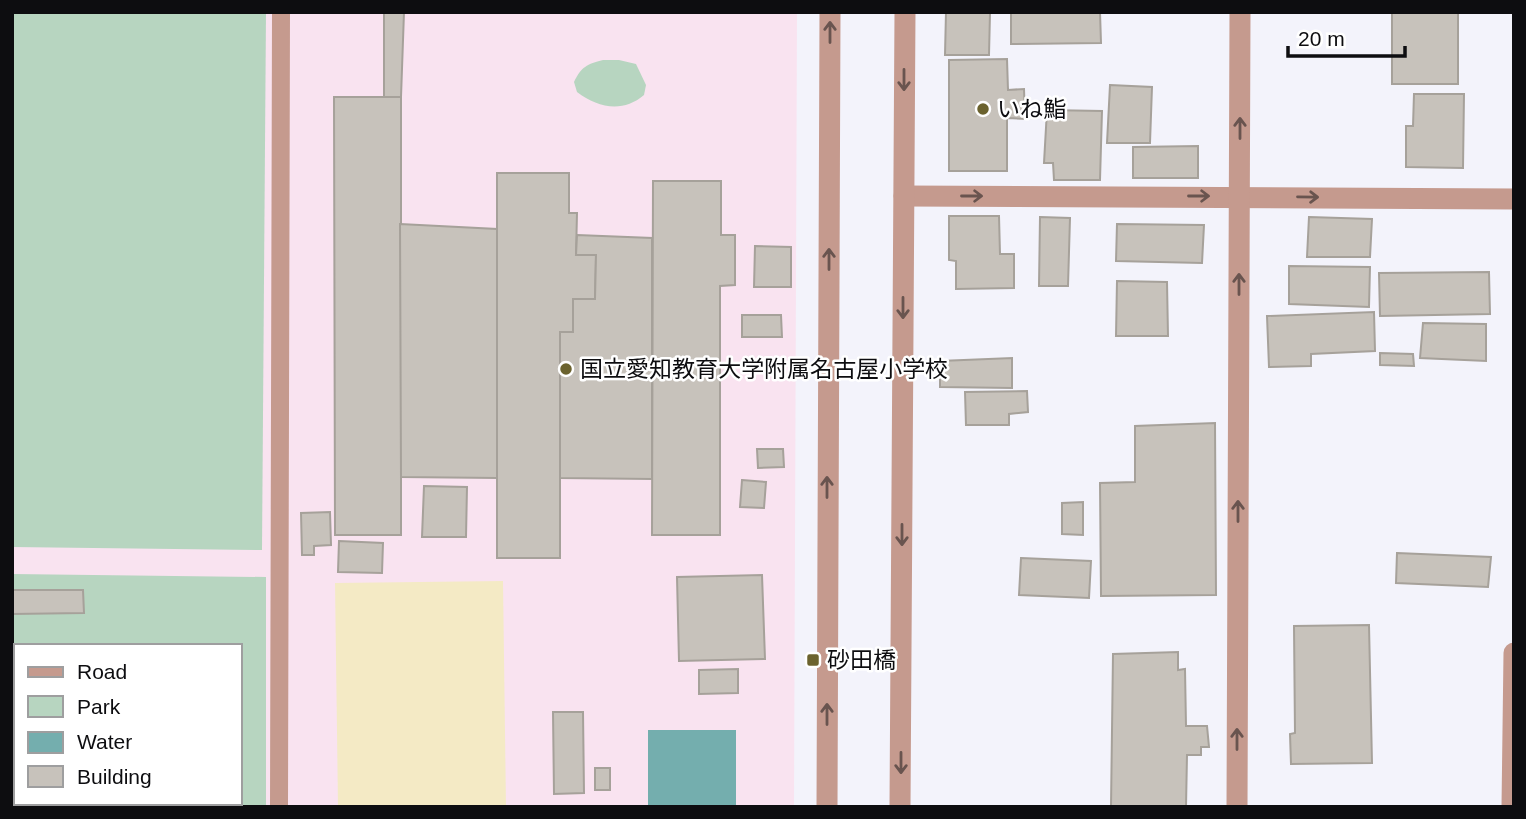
<svg xmlns="http://www.w3.org/2000/svg" width="1526" height="819" viewBox="0 0 1526 819" font-family="Helvetica,'Noto Sans JP',sans-serif">
  <style>
    .education { fill: #f9e3f0; fill-rule: evenodd }
    .green { fill: #b7d5c0; fill-rule: evenodd }
    .sand { fill: #f4eac5 }
    .water { fill: #74aeae }
    .building { fill: #c7c2bb; stroke: #a6a19a; stroke-width: 2 }
    .lines { fill: none; stroke-linecap: round; stroke-linejoin: round }
    .service { stroke: #c59a8e; stroke-width: 18 }
    .minor { stroke: #c59a8e; stroke-width: 21 }
    .tertiary { stroke: #c59a8e; stroke-width: 21 }
    .oneway { stroke: #69544f }
    .poi-dot { fill: #6b622e; stroke: #fff; stroke-width: 2.5 }
    .labels { text-anchor: middle; dominant-baseline: central; stroke-width: 5; stroke-linejoin: round; paint-order: stroke }
    .poi-label { font-size: 23px; fill: #0d0d10; stroke: #fff; text-anchor: start }
  </style>
  <rect width="100%" height="100%" fill="#f3f3fb"/>
  <path class="education" d="M12,12H797L794,807H12ZM16,646H240V803H16Z"/>
  <g class="green">
    <polygon points="12,12 266,12 262,550 12,547"/>
    <path d="M603,60H619L636,64L646,85L644,95C623,113 598,108 577,92L574,82C581,67 587,64 603,60Z"/>
    <path d="M12,574L266,577V807H12ZM16,646H240V803H16Z"/>
  </g>
  <polygon class="sand" points="503,581 506,807 338,807 335,583"/>
  <rect class="water" x="648" y="730" width="88" height="77"/>
  <g class="building">
    <polygon points="363,12 404,12 401,97 384,97 384,13"/>
    <polygon points="946,12 990,13 989,55 945,55"/>
    <polygon points="1011,12 1100,12 1101,43 1011,44"/>
    <rect x="1392" y="12" width="66" height="72"/>
    <polygon points="1007,59 1008,90 1024,89 1025,119 1007,118 1007,171 949,171 949,60"/>
    <polygon points="1110,85 1152,87 1150,143 1107,143"/>
    <polygon points="1414,94 1464,94 1463,168 1406,167 1406,126 1413,126"/>
    <polygon points="334,97 401,97 401,535 335,535"/>
    <polygon points="1047,110 1102,111 1100,180 1054,180 1053,163 1044,163"/>
    <polygon points="1198,146 1198,178 1133,178 1133,147"/>
    <polygon points="497,173 569,173 569,213 577,213 576,255 596,255 595,299 573,299 573,332 560,332 560,558 497,558"/>
    <polygon points="653,181 721,181 721,235 735,235 735,285 720,286 720,535 652,535"/>
    <polygon points="949,216 999,216 1000,254 1014,254 1014,288 956,289 956,261 949,260"/>
    <polygon points="1040,217 1070,218 1068,286 1039,286"/>
    <polygon points="1309,217 1372,219 1370,257 1307,257"/>
    <polygon points="400,224 497,229 497,478 401,477"/>
    <polygon points="1117,224 1204,225 1202,263 1116,261"/>
    <polygon points="577,235 652,238 652,479 560,478 560,332 573,332 573,299 595,299 596,255 576,255"/>
    <polygon points="755,246 791,247 791,287 754,287"/>
    <polygon points="1289,266 1370,267 1369,307 1289,304"/>
    <polygon points="1489,272 1490,314 1380,316 1379,273"/>
    <polygon points="1117,281 1167,282 1168,336 1116,336"/>
    <polygon points="1374,312 1375,351 1311,354 1311,366 1269,367 1267,316"/>
    <polygon points="742,315 781,315 782,337 742,337"/>
    <polygon points="1423,323 1486,324 1486,361 1420,358"/>
    <polygon points="1380,353 1413,354 1414,366 1380,365"/>
    <polygon points="1012,358 1012,388 940,387 940,361"/>
    <polygon points="1027,391 1028,412 1009,414 1009,425 966,425 965,392"/>
    <polygon points="1215,423 1216,595 1101,596 1100,483 1135,482 1135,426"/>
    <polygon points="757,449 783,449 784,467 758,468"/>
    <polygon points="742,480 766,482 764,508 740,507"/>
    <polygon points="424,486 467,487 466,537 422,537"/>
    <polygon points="1083,502 1083,535 1062,534 1062,503"/>
    <polygon points="330,512 331,545 314,546 314,555 302,555 301,513"/>
    <polygon points="339,541 383,543 382,573 338,572"/>
    <polygon points="1397,553 1491,557 1488,587 1396,583"/>
    <polygon points="1021,558 1091,561 1089,598 1019,595"/>
    <polygon points="762,575 765,659 679,661 677,577"/>
    <polygon points="12,590 83,590 84,613 12,614"/>
    <polygon points="1369,625 1372,763 1291,764 1290,734 1295,733 1294,626"/>
    <polygon points="1178,652 1178,670 1185,669 1186,726 1207,726 1209,747 1201,747 1201,755 1187,755 1186,807 1111,807 1113,654"/>
    <polygon points="738,669 738,693 699,694 699,670"/>
    <polygon points="553,712 583,712 584,793 554,794"/>
    <rect x="595" y="768" width="15" height="22"/>
  </g>
  <g class="lines">
    <polyline class="service" points="279,807 281,12"/>
    <g class="minor">
      <polyline points="904,196 1514,199"/>
      <polyline points="1237,807 1240,12"/>
      <polyline points="1512,807 1514,653"/>
    </g>
    <g class="tertiary">
      <polyline points="827,807 830,12"/>
      <polyline points="900,807 905,12"/>
    </g>
  </g>
  <defs><path id="oneway-shaft" d="M-6 0H5M1.5-3L5.5 0L1.5 3" fill="none" stroke-width="1.6" stroke-linecap="round" stroke-linejoin="round" transform="scale(1.75)"/></defs>
  <g class="oneway">
    <use href="#oneway-shaft" transform="translate(830 32) rotate(-90)"/>
    <use href="#oneway-shaft" transform="translate(904 80) rotate(90)"/>
    <use href="#oneway-shaft" transform="translate(1240 128) rotate(-90)"/>
    <use href="#oneway-shaft" transform="translate(972 196)"/>
    <use href="#oneway-shaft" transform="translate(1199 196)"/>
    <use href="#oneway-shaft" transform="translate(1308 197) rotate(1)"/>
    <use href="#oneway-shaft" transform="translate(829 259) rotate(-90)"/>
    <use href="#oneway-shaft" transform="translate(1239 284) rotate(-90)"/>
    <use href="#oneway-shaft" transform="translate(903 308) rotate(90)"/>
    <use href="#oneway-shaft" transform="translate(827 487) rotate(-90)"/>
    <use href="#oneway-shaft" transform="translate(1238 511) rotate(-90)"/>
    <use href="#oneway-shaft" transform="translate(902 535) rotate(90)"/>
    <use href="#oneway-shaft" transform="translate(827 714) rotate(-90)"/>
    <use href="#oneway-shaft" transform="translate(1237 739) rotate(-90)"/>
    <use href="#oneway-shaft" transform="translate(901 763) rotate(90)"/>
  </g>
  <g class="poi-dot">
    <circle cx="983" cy="109" r="7"/>
    <circle cx="566" cy="369" r="7"/>
    <rect x="806" y="653" width="14" height="14" rx="3.5"/>
  </g>
  <g class="labels">
    <g class="poi-label">
      <text x="997" y="109">いね鮨</text>
      <text x="580" y="369">国立愛知教育大学附属名古屋小学校</text>
      <text x="827" y="660">砂田橋</text>
    </g>
  </g>
  <rect width="1526" height="819" fill="none" stroke="#0d0d10" stroke-width="28"/>
  <rect x="14" y="644" width="228" height="161" fill="#ffffff" stroke="#9e9e9f" stroke-width="2"/>
  <rect x="28" y="667" width="35" height="10" fill="#c59a8e" stroke="#9e9e9f" stroke-width="2"/>
  <text x="77" y="679" font-size="21" fill="#0d0d10">Road</text>
  <rect x="28" y="696" width="35" height="21" fill="#b7d5c0" stroke="#9e9e9f" stroke-width="2"/>
  <text x="77" y="714" font-size="21" fill="#0d0d10">Park</text>
  <rect x="28" y="732" width="35" height="21" fill="#74aeae" stroke="#9e9e9f" stroke-width="2"/>
  <text x="77" y="749" font-size="21" fill="#0d0d10">Water</text>
  <rect x="28" y="766" width="35" height="21" fill="#c7c2bb" stroke="#9e9e9f" stroke-width="2"/>
  <text x="77" y="784" font-size="21" fill="#0d0d10">Building</text>
  <path d="M1288 46v10h117v-10" fill="none" stroke="#0d0d10" stroke-width="3.5"/>
  <text x="1298" y="46" font-size="21" fill="#0d0d10" stroke="#ffffff" stroke-width="5" paint-order="stroke">20 m</text>
</svg>
